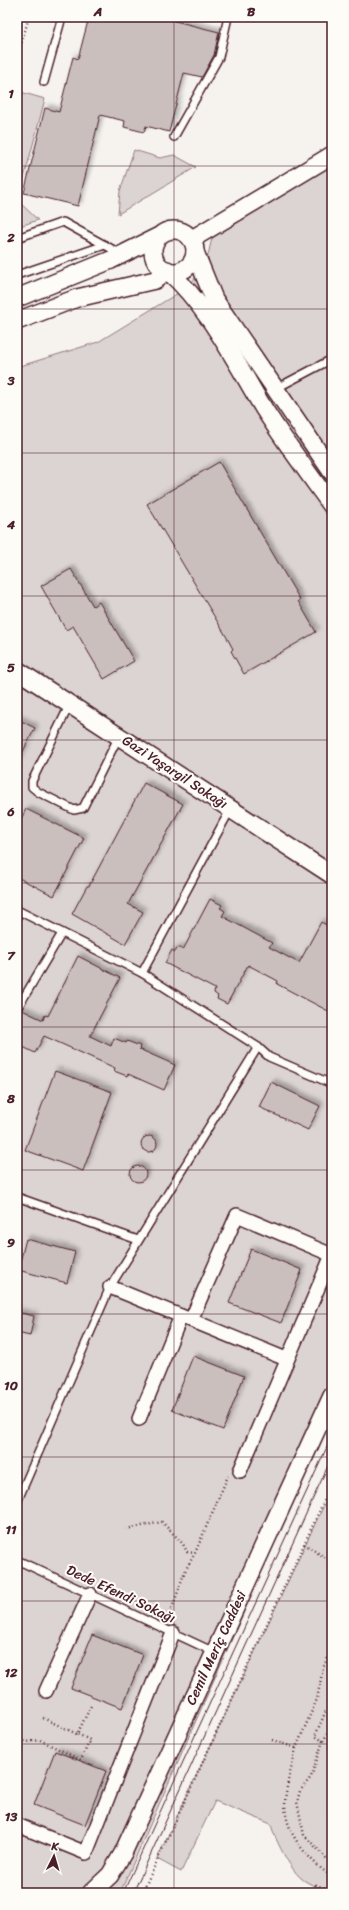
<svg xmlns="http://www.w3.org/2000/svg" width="349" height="1910" viewBox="0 0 349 1910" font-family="Sriracha,sans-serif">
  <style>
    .green { fill: #dcd4d2; stroke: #937a7e }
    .building { fill: #cbbfbe; stroke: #4a1f2b; filter: url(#shadow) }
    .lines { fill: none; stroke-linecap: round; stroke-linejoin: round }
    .service-casing { stroke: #4a1f2b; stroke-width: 10 }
    .minor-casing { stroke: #4a1f2b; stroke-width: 16 }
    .tertiary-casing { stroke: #4a1f2b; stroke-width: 20 }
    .path { stroke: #4a1f2b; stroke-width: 2.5; stroke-dasharray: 1 3; stroke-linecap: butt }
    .service { stroke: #fdfcf7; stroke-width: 7 }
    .minor { stroke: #fdfcf7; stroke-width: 13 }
    .tertiary { stroke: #fdfcf7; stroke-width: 17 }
    .tram { stroke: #4a1f2b; stroke-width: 1 }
    .grid { fill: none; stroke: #4a1f2b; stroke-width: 1; stroke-opacity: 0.55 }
    .labels { text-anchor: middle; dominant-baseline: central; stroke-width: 4; stroke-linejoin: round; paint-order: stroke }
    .street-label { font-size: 14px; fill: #4a1f2b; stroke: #fdfcf7 }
    .neatline { fill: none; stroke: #4a1f2b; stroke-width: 1.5 }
    .grid-label { font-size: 13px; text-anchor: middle; font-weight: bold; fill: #4a1f2b }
  </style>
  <defs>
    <filter id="shadow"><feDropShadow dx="3.5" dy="-3.5" stdDeviation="2" flood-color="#0004"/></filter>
  </defs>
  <rect width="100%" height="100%" fill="#f6f3ef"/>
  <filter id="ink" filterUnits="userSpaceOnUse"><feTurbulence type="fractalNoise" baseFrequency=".025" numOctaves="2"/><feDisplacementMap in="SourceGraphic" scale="8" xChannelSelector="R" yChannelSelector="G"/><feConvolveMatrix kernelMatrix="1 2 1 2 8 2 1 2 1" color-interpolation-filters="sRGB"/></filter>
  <g filter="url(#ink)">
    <g class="green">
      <polygon points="17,91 45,99 18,201 38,220 17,227"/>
      <polygon points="134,150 160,158 174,155 196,167 118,214 120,191"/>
      <polygon points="332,155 332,1412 120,1893 18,1893 17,1892 17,367 98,342 188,287 206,264 215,225"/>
      <path d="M332,1488V1893C325,1891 306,1883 301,1878C290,1869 274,1838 271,1824L215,1801L181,1872L157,1859Z"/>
    </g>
    <g class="building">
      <polygon points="89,17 159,17 219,32 214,55 202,77 184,73 169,132 146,126 144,132 124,127 125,121 100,115 78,206 24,193 45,108 59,112 73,57 78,59"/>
      <polygon points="219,462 300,600 298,601 316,632 244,674 231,651 233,649 226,636 147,504"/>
      <polygon points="71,569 93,606 99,602 134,661 104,679 73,626 66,630 41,586"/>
      <polygon points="17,719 35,728 17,763"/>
      <polygon points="144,783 183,804 128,904 143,912 125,944 72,914 87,886 89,886"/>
      <polygon points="26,809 84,838 54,896 17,877 17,827"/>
      <polygon points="210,899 222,905 220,908 225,911 222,916 272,943 269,947 299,963 321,922 332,928 332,1013 277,984 278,981 248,965 227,1004 217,999 218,996 214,993 215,989 165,963 172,950 175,952 178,947 183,950"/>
      <polygon points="78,956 120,978 90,1036 111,1046 114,1038 126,1043 127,1041 140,1046 139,1049 175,1065 164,1090 128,1074 127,1076 114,1071 115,1068 44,1036 35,1053 17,1044 17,1014 22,1010 43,1020 45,1015 48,1016"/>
      <polygon points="55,1071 112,1092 83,1171 25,1150"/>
      <polygon points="271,1082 320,1106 308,1130 259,1107"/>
      <circle cx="149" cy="1144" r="8"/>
      <circle cx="138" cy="1174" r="8"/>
      <polygon points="26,1239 75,1252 67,1283 18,1270"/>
      <polygon points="251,1249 302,1270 281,1323 229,1303"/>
      <polygon points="17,1312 34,1316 30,1336 17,1333"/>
      <polygon points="193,1356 244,1376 223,1430 172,1410"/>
      <polygon points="92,1635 143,1655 122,1708 71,1688"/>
      <polygon points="55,1751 106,1771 85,1825 34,1805"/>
    </g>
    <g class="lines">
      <defs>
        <g id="service">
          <polyline points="44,82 62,17"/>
          <polyline points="174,137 219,57 228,17"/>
          <polyline points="17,238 63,222 121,254"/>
          <polyline points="17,275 105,245"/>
          <polyline points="275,389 332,359"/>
          <polyline points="70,704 32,781 32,787 38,792 74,810 83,808 119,736"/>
          <polyline points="17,910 142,973 258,1047 269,1057 332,1084"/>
          <polyline points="142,973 230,810"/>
          <polyline points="17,1009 62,933"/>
          <polyline points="17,1197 138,1240"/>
          <polyline points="17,1502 110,1287 258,1047"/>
          <polyline points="17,1560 214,1652"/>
        </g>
        <g id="minor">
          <polyline points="110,1287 286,1359"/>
          <polyline points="191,1320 237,1215 332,1255 240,1471"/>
          <polyline points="139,1419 181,1316"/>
          <polyline points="46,1691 90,1594"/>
          <polyline points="17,1825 86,1853 173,1633"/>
        </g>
        <g id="tertiary">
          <circle cx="174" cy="251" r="21"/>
          <polyline points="192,239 332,155"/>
          <polyline points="195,252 214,299 332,472"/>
          <polyline points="17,298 111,260 157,237"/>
          <path d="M17,321L77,298L155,280L167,270C209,307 235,361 264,409C285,442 309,474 332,506"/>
          <polyline points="17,670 332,875"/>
          <polyline points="91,1893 110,1875 123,1853 332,1396"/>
        </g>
      </defs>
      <use href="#service" class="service-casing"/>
      <use href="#minor" class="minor-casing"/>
      <use href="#tertiary" class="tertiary-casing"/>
      <g class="path">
        <polyline points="17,58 29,17"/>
        <polyline points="126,1529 162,1522 183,1544 187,1552 195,1553"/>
        <polyline points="304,1544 332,1562"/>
        <polyline points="168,1620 185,1571 195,1553 228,1476"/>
        <polyline points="332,1685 332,1697 315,1736 323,1741 332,1727"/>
        <polyline points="43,1718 77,1734"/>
        <polyline points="17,1738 27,1742 40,1740 81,1760 90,1740 77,1734 92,1704"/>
        <polyline points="272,1740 296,1748 317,1699 323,1668 332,1649"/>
        <polyline points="323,1741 311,1777 300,1791 297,1802 304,1835 332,1864"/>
        <path d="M296,1748C293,1763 288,1778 286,1793C280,1829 305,1857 332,1877"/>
        <polyline points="17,1751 22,1741"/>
        <path d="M332,1784C328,1794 327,1813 332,1823"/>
        <polyline points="142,1893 332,1484"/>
        <polyline points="325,1893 314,1884 332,1891"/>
      </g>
      <use href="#service" class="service"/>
      <use href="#minor" class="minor"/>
      <use href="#tertiary" class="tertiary"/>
      <g class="tram">
        <polyline points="123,1893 332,1436"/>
        <polyline points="133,1893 332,1457"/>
      </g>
    </g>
  </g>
  <path class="grid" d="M174,17V1893M17,166H332M17,309H332M17,453H332M17,596H332M17,740H332M17,883H332M17,1027H332M17,1170H332M17,1314H332M17,1457H332M17,1601H332M17,1744H332"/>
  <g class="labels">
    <g class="street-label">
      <text transform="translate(175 772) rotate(33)">Gazi Yaşargil Sokağı</text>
      <text transform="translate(121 1594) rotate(25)">Dede Efendi Sokağı</text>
      <text transform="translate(216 1648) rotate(-65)">Cemil Meriç Caddesi</text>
    </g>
  </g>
  <rect width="349" height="1910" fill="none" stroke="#fdfcf7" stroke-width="44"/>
  <g transform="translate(54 1856) rotate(5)" stroke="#fdfcf7" stroke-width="3" paint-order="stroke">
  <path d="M0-3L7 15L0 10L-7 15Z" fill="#4a1f2b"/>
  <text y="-6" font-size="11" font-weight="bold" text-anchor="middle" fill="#4a1f2b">K</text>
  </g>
  <rect x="22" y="22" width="305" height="1866" class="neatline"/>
  <g class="grid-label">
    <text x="98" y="16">A</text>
    <text x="251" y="16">B</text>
    <text x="11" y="98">1</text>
    <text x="11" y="242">2</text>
    <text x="11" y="385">3</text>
    <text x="11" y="529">4</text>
    <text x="11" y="672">5</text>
    <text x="11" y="816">6</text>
    <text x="11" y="960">7</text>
    <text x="11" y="1103">8</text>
    <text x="11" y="1247">9</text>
    <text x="11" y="1390">10</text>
    <text x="11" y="1534">11</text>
    <text x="11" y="1677">12</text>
    <text x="11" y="1821">13</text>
  </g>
</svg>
